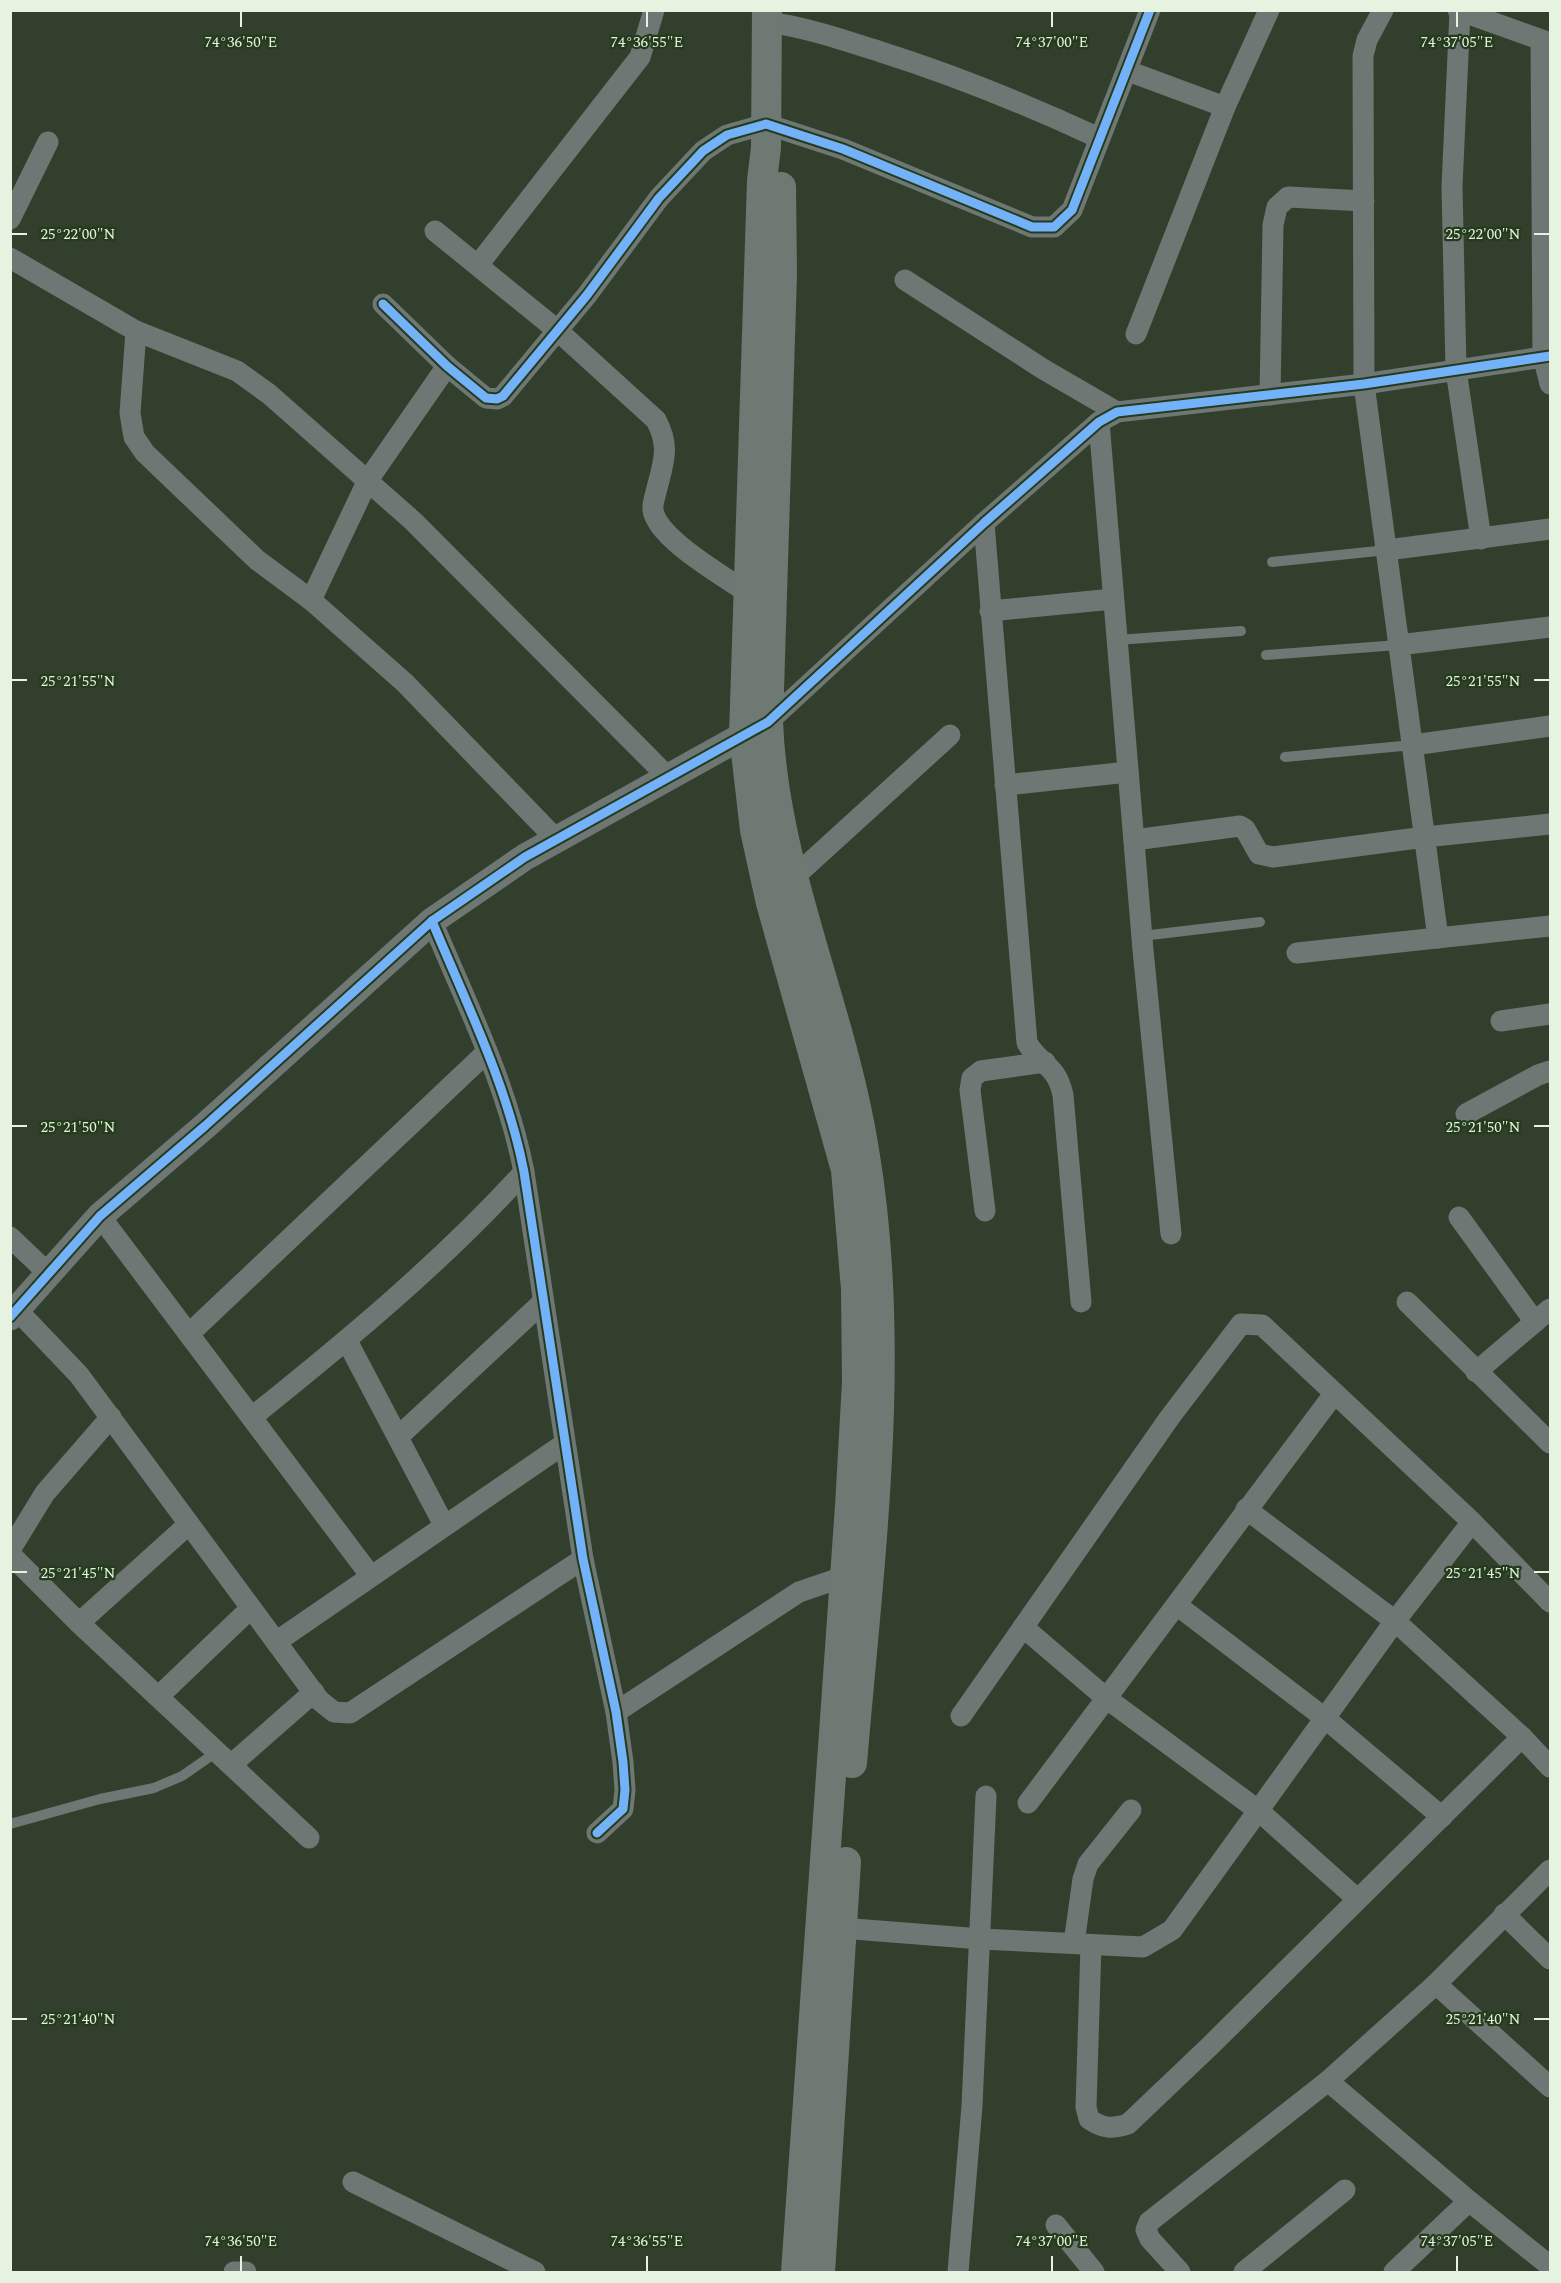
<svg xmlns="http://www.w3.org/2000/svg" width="1561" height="2283" viewBox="0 0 1561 2283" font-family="Spectral,serif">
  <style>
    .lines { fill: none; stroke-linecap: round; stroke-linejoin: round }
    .service { stroke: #6e7774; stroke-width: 10 }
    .minor { stroke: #6e7774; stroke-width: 21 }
    .tertiary { stroke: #6e7774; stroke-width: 27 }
    .secondary { stroke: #6e7974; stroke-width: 30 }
    .cycleway-casing { stroke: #243b1c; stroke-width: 13 }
    .cycleway { stroke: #73b2f8; stroke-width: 9 }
    .ticks { fill: none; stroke: #e5f3e0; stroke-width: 2 }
    .ticks-label { font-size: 15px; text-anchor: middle; fill: #e5f3e0; stroke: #243b1c; stroke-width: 4.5; stroke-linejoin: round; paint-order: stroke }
  </style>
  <rect width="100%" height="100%" fill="#323f2d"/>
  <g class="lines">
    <g class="service">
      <polyline points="1272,562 1387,550"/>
      <polyline points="1117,640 1241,631"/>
      <polyline points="1266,655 1398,645"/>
      <polyline points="1285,757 1413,745"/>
      <polyline points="1142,936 1260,922"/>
      <polyline points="10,1824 100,1799 154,1788 182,1776 218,1751"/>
    </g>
    <g class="minor">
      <polyline points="1383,10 1367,40 1363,56 1364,384 1438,938"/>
      <polyline points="1458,10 1550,43"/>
      <polyline points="1460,11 1452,186 1456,370 1481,539"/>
      <path d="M767,22C805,27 841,39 878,51C954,75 1026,104 1099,138"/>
      <polyline points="1541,40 1543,356 1550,384"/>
      <polyline points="1128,71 1225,107"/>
      <polyline points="10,219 48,142"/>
      <path d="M435,231L557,330L656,420C671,448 663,463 656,492C655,497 652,504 653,510C657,539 726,577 749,594"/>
      <polyline points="10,258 136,331 237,371 269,394 413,521 669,778"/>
      <polyline points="478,265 640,57 654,10"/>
      <polyline points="905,280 1043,369 1117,412"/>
      <polyline points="383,304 447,366 486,398 497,399 503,396 587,295 659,198 703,151 727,135 766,124 843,149 1032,227 1054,227 1072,210 1150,10"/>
      <polyline points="136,331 130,413 134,437 145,453 257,560 311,600 405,683 557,840"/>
      <polyline points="1136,334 1225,107 1269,10"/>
      <polyline points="1270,395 1273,225 1277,207 1288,197 1364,201"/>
      <polyline points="1099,422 1143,950 1171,1234"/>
      <path d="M984,523L1027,1043C1042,1067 1056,1064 1063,1095L1081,1302"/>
      <polyline points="1387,550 1550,529"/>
      <polyline points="311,600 368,480 447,366"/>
      <polyline points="990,611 1113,599"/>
      <polyline points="1398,645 1550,627"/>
      <polyline points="768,722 984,523 1099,422 1117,412 1364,384 1550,356"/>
      <polyline points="1413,745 1550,726"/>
      <polyline points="1005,785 1128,772"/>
      <polyline points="1134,840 1240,826 1245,829 1259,854 1273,857 1425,837 1550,824"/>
      <polyline points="793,878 950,735"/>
      <path d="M432,921C466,1003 507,1084 524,1172L583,1559L616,1712L623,1762L625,1790L623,1809L597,1833"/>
      <polyline points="1297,953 1550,926"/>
      <polyline points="1501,1021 1550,1014"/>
      <polyline points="1466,1114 1538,1075 1550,1071"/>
      <polyline points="985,1211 970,1090 972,1078 981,1071 1045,1062"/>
      <polyline points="100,1216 370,1575"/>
      <polyline points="1459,1217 1535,1322"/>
      <polyline points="10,1237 50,1275"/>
      <polyline points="1407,1302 1550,1443"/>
      <polyline points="17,1310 79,1375 319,1700 334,1712 350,1713 583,1559"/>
      <polyline points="190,1333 487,1052"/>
      <polyline points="347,1341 444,1525"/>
      <polyline points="1476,1372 1550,1309"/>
      <path d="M252,1417C347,1341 442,1262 524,1172"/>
      <polyline points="398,1437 543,1302"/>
      <polyline points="1246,1509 1395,1621 1522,1737 1550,1767"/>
      <polyline points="10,1550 45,1493 111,1417"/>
      <polyline points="10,1554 79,1623 309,1838"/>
      <polyline points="1178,1606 1326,1719 1442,1817"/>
      <polyline points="79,1623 189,1524"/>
      <polyline points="1023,1627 1106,1698 1259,1811 1356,1898"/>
      <polyline points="276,1642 564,1444"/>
      <polyline points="159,1696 251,1608"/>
      <polyline points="616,1712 799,1592 855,1573"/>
      <polyline points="961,1716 1170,1417 1241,1324 1262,1325 1472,1522 1550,1602"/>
      <polyline points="232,1764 314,1692"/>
      <polyline points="1028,1803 1334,1394"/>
      <polyline points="1504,1914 1550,1959"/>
      <polyline points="841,1928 981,1939 1143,1947 1172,1930 1395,1621 1472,1522"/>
      <polyline points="1074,1943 1083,1879 1088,1864 1131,1810"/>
      <path d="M1091,1945L1086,2107L1089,2119C1103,2129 1112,2129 1128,2124L1210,2046L1522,1737"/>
      <polyline points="1436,1984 1550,2087"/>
      <polyline points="1328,2081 1469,2201 1550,2266"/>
      <polyline points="353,2182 535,2272"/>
      <polyline points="1056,2225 1094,2272"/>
      <polyline points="234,2272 246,2272"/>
      <polyline points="958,2272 972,2106 986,1796"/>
      <polyline points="1180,2272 1150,2239 1146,2230 1149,2222 1328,2081 1436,1984 1550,1870"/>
      <polyline points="1244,2272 1345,2190"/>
      <polyline points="1394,2272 1469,2201"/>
    </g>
    <polyline class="tertiary" points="10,1317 100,1216 205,1126 432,921 525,857 762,725"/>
    <g class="secondary">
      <polyline points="767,10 766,148 762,180 744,735 755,830 771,903 846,1170 856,1289 857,1382 850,1506 796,2272"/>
      <path d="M781,187L782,274L768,722C774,870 841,1005 864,1150C898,1352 869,1561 852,1763"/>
      <polyline points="820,2272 846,1862"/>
    </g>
    <defs>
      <g id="cycleway">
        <polyline points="383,304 447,366 486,398 497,399 503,396 587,295 659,198 703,151 727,135 766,124 843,149 1032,227 1054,227 1072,210 1150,10"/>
        <path d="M432,921C466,1003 507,1084 524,1172L583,1559L616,1712L623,1762L625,1790L623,1809L597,1833"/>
        <polyline points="10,1317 100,1216 205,1126 432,921 525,857 768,722 984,523 1099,422 1117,412 1364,384 1550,356"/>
      </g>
    </defs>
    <use href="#cycleway" class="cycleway-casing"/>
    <use href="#cycleway" class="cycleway"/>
  </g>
  <path class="ticks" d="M241,12V27M647,12V27M1052,12V27M1457,12V27M12,234H27M1534,234H1549M12,680H27M1534,680H1549M12,1126H27M1534,1126H1549M12,1572H27M1534,1572H1549M12,2019H27M1534,2019H1549M241,2256V2271M647,2256V2271M1052,2256V2271M1457,2256V2271"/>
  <g class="ticks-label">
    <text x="241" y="47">74°36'50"E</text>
    <text x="647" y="47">74°36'55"E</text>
    <text x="1052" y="47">74°37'00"E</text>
    <text x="1457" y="47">74°37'05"E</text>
    <text x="78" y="239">25°22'00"N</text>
    <text x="1483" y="239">25°22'00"N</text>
    <text x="78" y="686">25°21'55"N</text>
    <text x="1483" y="686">25°21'55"N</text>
    <text x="78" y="1132">25°21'50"N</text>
    <text x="1483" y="1132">25°21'50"N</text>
    <text x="78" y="1578">25°21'45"N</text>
    <text x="1483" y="1578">25°21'45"N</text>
    <text x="78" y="2024">25°21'40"N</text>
    <text x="1483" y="2024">25°21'40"N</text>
    <text x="241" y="2246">74°36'50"E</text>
    <text x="647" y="2246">74°36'55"E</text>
    <text x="1052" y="2246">74°37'00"E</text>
    <text x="1457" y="2246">74°37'05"E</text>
  </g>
  <rect width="1561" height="2283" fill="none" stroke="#e5f3e0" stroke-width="24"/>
</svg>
